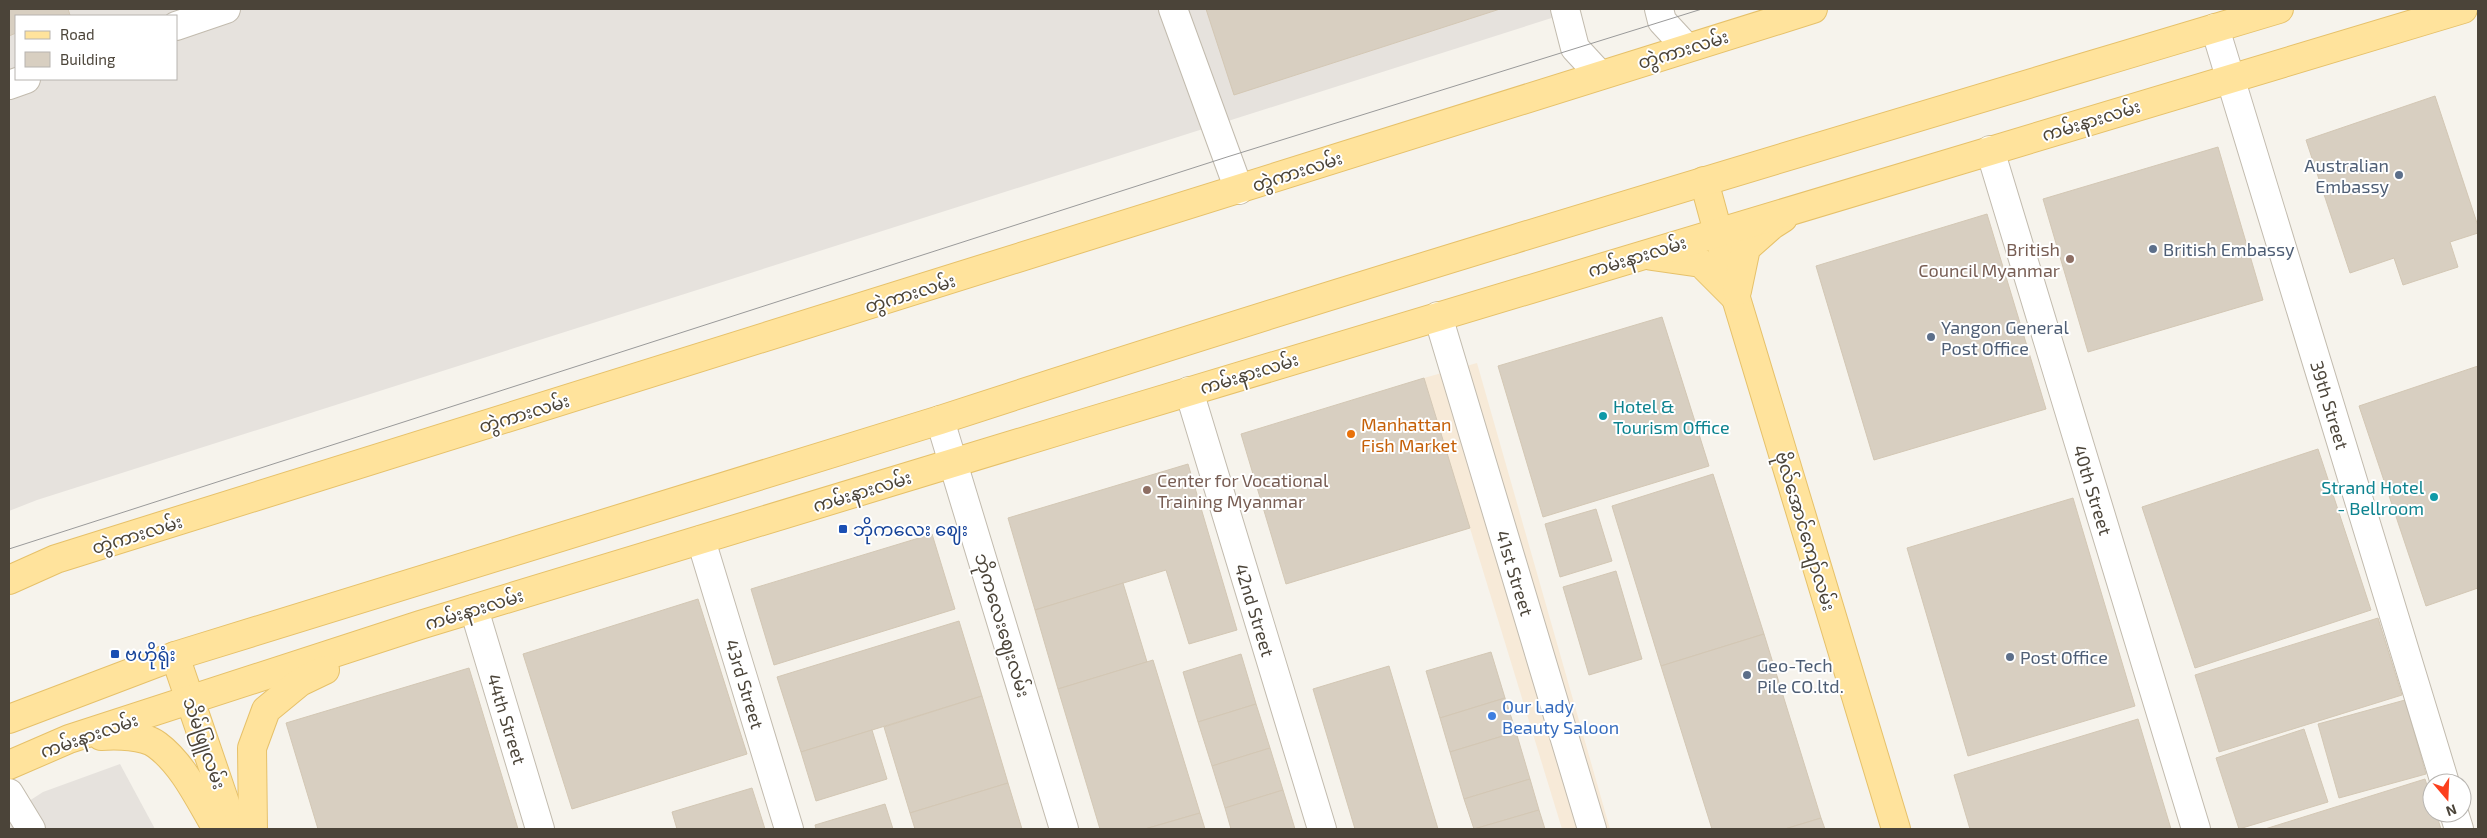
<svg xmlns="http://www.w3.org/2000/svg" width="2487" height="838" viewBox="0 0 2487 838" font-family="'Exo 2','Noto Sans Myanmar',sans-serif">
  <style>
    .commercial { fill: #f7ead8 }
    .industrial { fill: #e6e2dd; fill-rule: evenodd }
    .building { fill: #d8cfc1; stroke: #d3c7b4 }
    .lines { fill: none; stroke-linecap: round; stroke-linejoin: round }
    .minor-casing { stroke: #c2bbae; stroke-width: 30 }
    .major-casing { stroke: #e6c16a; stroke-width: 30 }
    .minor { stroke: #fff; stroke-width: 28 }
    .major { stroke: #ffe39c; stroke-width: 28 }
    .tram { stroke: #9a9a9a; stroke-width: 1 }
    .service-dot { fill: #5c6f8a; stroke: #fff; stroke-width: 2 }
    .education-dot { fill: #8d6e63; stroke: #fff; stroke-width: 2 }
    .culture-dot { fill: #0f9aa8; stroke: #fff; stroke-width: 2 }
    .food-dot { fill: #e8710a; stroke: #fff; stroke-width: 2 }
    .transit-dot { fill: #1a4fb4; stroke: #fff; stroke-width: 2 }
    .shop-dot { fill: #3f7fe0; stroke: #fff; stroke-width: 2 }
    .labels { text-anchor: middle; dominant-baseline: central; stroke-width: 4; stroke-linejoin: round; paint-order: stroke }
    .street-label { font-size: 18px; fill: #4b4439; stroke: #fff }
    .service-label { font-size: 18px; fill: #4e5e75; stroke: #fff; text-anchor: start }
    .education-label { font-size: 18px; fill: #785e54; stroke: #fff; text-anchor: end }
    .culture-label { font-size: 18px; fill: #0d838f; stroke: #fff; text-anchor: start }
    .food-label { font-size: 18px; fill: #c56008; stroke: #fff; text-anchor: start }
    .transit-label { font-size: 18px; fill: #164399; stroke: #fff; text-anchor: start }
    .shop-label { font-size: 18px; fill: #366cbe; stroke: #fff; text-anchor: start }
  </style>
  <rect width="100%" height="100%" fill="#f6f3ec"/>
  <polygon class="commercial" points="1477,363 1610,829 1562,829 1424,378"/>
  <g class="industrial">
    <path d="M9,9H1580L37,500L9,511ZM16,16H176V79H16Z"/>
    <polygon points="120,764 155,829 9,829 9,814 43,792"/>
  </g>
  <g class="building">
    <polygon points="9,9 68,9 70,15 16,16 16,33 9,36"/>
    <polygon points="1206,9 1500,9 1234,95"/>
    <polygon points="2435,96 2478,226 2478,233 2450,242 2458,267 2403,285 2394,258 2350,273 2306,140"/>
    <polygon points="2218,147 2263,300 2088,352 2043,199"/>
    <polygon points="1987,214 2046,409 1874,460 1816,266"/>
    <polygon points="1662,317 1709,466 1543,517 1498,366"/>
    <polygon points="2478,366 2478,588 2426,606 2359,406"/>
    <polygon points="1424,378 1470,528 1286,584 1241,434"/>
    <polygon points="2318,449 2371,610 2195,668 2142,507"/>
    <polygon points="1188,464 1237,630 1189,644 1166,570 1035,610 1008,518"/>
    <polygon points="1713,474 1764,634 1661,666 1612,506"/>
    <polygon points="2073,498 2135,706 1968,756 1907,548"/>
    <polygon points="1596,509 1612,561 1560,577 1545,524"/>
    <polygon points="932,534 955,609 774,665 751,589"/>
    <polygon points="1616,571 1642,659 1589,675 1563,587"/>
    <polygon points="1123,583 1147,662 1058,689 1035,610"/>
    <polygon points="698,599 747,754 572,809 523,654"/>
    <polygon points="2378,618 2402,695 2219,752 2195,675"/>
    <polygon points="959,621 982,696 801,752 777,677"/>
    <polygon points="1764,634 1821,818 1785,829 1712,829 1661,666"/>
    <polygon points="1491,652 1505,698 1440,718 1426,671"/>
    <polygon points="1241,654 1256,704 1198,722 1183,672"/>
    <polygon points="1153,660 1200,813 1145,829 1100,829 1058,689"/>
    <polygon points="1389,666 1438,829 1355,829 1313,689"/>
    <polygon points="469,668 518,829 318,829 286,723"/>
    <polygon points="982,696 1008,783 910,813 884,727"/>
    <polygon points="1505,698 1516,732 1450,752 1440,718"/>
    <polygon points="2405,700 2426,774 2339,798 2318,724"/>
    <polygon points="1256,704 1270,748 1212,766 1198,722"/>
    <polygon points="2138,719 2171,829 1970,829 1954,775"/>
    <polygon points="2304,729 2328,802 2239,829 2216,758"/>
    <polygon points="872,730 887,779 816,801 801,752"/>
    <polygon points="1516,732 1530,779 1464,799 1450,752"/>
    <polygon points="1270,748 1283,790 1225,808 1212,766"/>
    <polygon points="1530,779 1539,810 1474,829 1464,799"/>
    <polygon points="2425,779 2432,801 2432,813 2436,813 2441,829 2265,829"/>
    <polygon points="1008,783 1022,829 915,829 910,813"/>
    <polygon points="752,788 765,829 677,829 672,812"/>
    <polygon points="1283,790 1295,829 1231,829 1225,808"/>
    <polygon points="885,804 893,829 816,829 815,825"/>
    <polygon points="1539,810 1545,829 1474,829"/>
    <polygon points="1200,813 1205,829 1145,829"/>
    <polygon points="1821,818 1825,829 1785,829"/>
  </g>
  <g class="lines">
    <defs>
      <g id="minor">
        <polyline points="1173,9 1239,190"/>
        <polyline points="1565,9 1575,48 1600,75"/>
        <polyline points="1659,9 1662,21 1686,47"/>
        <polyline points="176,26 226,9"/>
        <polyline points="2215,28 2445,783"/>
        <polyline points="9,85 26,79"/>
        <polyline points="1990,150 2196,829"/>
        <polyline points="1438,316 1592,829"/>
        <polyline points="1189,391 1322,829"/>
        <polyline points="940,420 1064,829"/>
        <polyline points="701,540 789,829"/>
        <polyline points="474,609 540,829"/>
        <polyline points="9,793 31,829"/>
        <polyline points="2454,813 2459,829"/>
      </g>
      <g id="major">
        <polyline points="1704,181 1736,298 1896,829"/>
        <polyline points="1652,256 1701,263 1736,298"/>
        <polyline points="1737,291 1746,248 1772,225 1783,218"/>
        <polyline points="9,580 56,559 1813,9"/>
        <polyline points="175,656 234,829"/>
        <path d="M9,719L175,656L940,420C1384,275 1832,143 2279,9"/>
        <path d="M101,736C116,735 144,735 157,745C184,765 200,801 217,829"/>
        <polyline points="9,765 69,739 420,625 1078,425 2463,9"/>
        <polyline points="253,829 252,748 266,710 300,682 325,670"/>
      </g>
    </defs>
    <use href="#minor" class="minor-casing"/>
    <use href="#major" class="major-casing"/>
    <use href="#minor" class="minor"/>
    <use href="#major" class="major"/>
    <polyline class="tram" points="9,549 1227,157 1702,9"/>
  </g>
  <g class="service-dot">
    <circle cx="2399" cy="175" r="5"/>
    <circle cx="2153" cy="249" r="5"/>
    <circle cx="1931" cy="337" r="5"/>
    <circle cx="2010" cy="657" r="5"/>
    <circle cx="1747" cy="675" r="5"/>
  </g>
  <g class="education-dot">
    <circle cx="2070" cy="259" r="5"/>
    <circle cx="1147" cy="490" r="5"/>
  </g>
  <g class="culture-dot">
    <circle cx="1603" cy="416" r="5"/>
    <circle cx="2434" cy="497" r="5"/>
  </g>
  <circle class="food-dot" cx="1351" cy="434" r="5"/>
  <g class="transit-dot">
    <rect x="838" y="524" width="10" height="10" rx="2.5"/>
    <rect x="110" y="649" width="10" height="10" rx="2.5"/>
  </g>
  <circle class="shop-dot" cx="1492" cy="716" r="5"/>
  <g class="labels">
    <g class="street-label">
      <text transform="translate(1683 49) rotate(-17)">တွဲကားလမ်း</text>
      <text transform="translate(2091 120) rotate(-17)">ကမ်းနားလမ်း</text>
      <text transform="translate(1297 171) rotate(-18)">တွဲကားလမ်း</text>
      <text transform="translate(1637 256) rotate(-17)">ကမ်းနားလမ်း</text>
      <text transform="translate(910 293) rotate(-17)">တွဲကားလမ်း</text>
      <text transform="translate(1249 373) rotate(-17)">ကမ်းနားလမ်း</text>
      <text transform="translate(2330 405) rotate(73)">39th Street</text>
      <text transform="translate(524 413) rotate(-17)">တွဲကားလမ်း</text>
      <text transform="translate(2093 490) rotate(73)">40th Street</text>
      <text transform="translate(862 491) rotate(-17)">ကမ်းနားလမ်း</text>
      <text transform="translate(1806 531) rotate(73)">ဗိုလ်အောင်ကျော်လမ်း</text>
      <text transform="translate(137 534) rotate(-17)">တွဲကားလမ်း</text>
      <text transform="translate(1515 573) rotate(73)">41st Street</text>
      <text transform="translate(474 609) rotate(-17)">ကမ်းနားလမ်း</text>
      <text transform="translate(1255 610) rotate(73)">42nd Street</text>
      <text transform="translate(1003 625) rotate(73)">ဘိုကလေးဈေးလမ်း</text>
      <text transform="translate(745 684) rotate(73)">43rd Street</text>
      <text transform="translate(507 719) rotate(73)">44th Street</text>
      <text transform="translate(89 735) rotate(-19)">ကမ်းနားလမ်း</text>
      <text transform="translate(205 743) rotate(71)">သိမ်ဖြူလမ်း</text>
    </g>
    <g class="service-label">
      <text x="2389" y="165" text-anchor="end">Australian<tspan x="2389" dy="21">Embassy</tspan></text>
      <text x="2163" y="249">British Embassy</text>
      <text x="1941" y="327">Yangon General<tspan x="1941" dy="21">Post Office</tspan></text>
      <text x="2020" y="657">Post Office</text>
      <text x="1757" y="665">Geo-Tech<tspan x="1757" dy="21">Pile CO.ltd.</tspan></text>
    </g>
    <g class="education-label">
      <text x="2060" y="249">British<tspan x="2060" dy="21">Council Myanmar</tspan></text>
      <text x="1157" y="480" text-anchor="start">Center for Vocational<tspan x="1157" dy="21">Training Myanmar</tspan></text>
    </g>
    <g class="culture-label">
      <text x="1613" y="406">Hotel &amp;<tspan x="1613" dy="21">Tourism Office</tspan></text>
      <text x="2424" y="487" text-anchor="end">Strand Hotel<tspan x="2424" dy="21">- Bellroom</tspan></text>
    </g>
    <g class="food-label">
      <text x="1361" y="424">Manhattan<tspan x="1361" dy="21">Fish Market</tspan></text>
    </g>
    <g class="transit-label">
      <text x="853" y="529">ဘိုကလေး ဈေး</text>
      <text x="125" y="654">ဗဟိုရုံး</text>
    </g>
    <g class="shop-label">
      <text x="1502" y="706">Our Lady<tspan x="1502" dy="21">Beauty Saloon</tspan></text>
    </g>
  </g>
  <rect width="2487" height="838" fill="none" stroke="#4b4439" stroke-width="20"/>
  <rect x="15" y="15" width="162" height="65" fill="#ffffff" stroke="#b7b4b0"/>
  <rect x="25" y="31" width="25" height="8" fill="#ffe39c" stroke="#b7b4b0"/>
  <text x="60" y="40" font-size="15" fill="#4b4439">Road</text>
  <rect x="25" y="52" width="25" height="15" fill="#d8cfc1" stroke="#b7b4b0"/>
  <text x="60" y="65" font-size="15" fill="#4b4439">Building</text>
  <g transform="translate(2447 798) rotate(161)"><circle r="24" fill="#ffffff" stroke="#b7b4b0"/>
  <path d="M0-4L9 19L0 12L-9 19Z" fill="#fc3f1d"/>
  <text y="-8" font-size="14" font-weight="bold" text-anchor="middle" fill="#4b4439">N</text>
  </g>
</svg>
